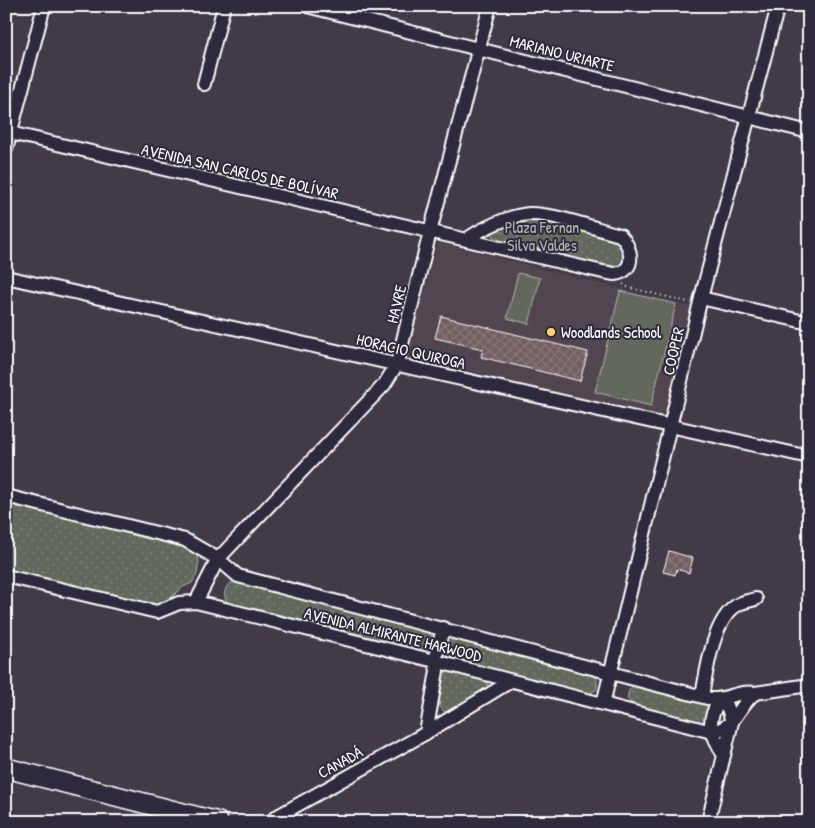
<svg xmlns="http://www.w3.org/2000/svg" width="815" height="828" viewBox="0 0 815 828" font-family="'Patrick Hand',sans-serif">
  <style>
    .built { fill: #51454f }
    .grass { fill: url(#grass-dots); stroke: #b0b4ae }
    .garden { fill: #62695c; stroke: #b0b4ae }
    .building { fill: url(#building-cross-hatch); stroke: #fff }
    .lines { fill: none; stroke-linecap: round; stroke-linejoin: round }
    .street-casing { stroke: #fff; stroke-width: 16 }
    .secondary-casing { stroke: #fff; stroke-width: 22 }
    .path { stroke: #fff; stroke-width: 2; stroke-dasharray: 1 4; stroke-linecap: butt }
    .street { stroke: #2f2a3d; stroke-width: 12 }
    .secondary { stroke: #2f2a3d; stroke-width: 19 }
    .poi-dot { fill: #ffd166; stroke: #2f2a3d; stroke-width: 2 }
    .labels { text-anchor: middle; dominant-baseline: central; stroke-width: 4; stroke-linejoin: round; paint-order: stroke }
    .street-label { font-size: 16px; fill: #fff; stroke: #2f2a3d }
    .park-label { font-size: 16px; fill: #b0b4ae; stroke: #2f2a3d }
    .poi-label { font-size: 16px; fill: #fff; stroke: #2f2a3d; text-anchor: start }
  </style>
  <defs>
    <pattern id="grass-dots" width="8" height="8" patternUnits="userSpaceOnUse" patternTransform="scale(1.25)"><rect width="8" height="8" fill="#62695c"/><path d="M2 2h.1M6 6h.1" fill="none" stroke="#7a8074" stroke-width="1.8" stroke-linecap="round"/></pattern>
    <pattern id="building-cross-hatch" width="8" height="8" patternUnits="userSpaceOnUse" patternTransform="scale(1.25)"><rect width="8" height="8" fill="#735e60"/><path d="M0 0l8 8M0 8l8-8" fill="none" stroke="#887678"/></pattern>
  </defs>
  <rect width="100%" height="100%" fill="#433a48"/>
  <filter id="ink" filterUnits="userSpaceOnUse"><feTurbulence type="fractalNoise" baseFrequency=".02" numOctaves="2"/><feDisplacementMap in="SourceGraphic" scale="10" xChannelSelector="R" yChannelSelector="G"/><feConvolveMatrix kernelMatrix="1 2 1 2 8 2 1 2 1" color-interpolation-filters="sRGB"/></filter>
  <g filter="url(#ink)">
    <polygon class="built" points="438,242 695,308 668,420 406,356"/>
    <g class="grass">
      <polygon points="531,218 619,238 628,247 623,265 615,269 496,241 492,235 495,229"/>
      <polygon points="6,501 176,543 188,548 196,554 199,561 197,574 192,583 183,587 167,601 161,605 150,606 6,569"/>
      <path d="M233,582L427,631C435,638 436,644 429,652L421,653L230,604L226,601C223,593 225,585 233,582Z"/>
      <polygon points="451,640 458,640 591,674 597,679 597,689 588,695 451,660 445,652 446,645"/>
      <path d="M444,669L485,678L488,681V688L449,712H445C433,704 440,684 442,671Z"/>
      <path d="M635,684L710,704L706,715V725L634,706L628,700C627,693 629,689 635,684Z"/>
    </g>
    <g class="garden">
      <polygon points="518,273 540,278 529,324 507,318"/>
      <polygon points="620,291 676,304 651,406 595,392"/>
    </g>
    <g class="building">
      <polygon points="441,316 588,352 580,381 481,357 483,349 435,338"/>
      <polygon points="669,551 693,558 689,573 677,569 675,575 663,572"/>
    </g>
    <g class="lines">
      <defs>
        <g id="street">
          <polyline points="307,6 809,132"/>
          <polyline points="204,84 224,6"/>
          <path d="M6,132L603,272C606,272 611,274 615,274C637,271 632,247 620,235C596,229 553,213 529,214C511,215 480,229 466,240"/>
          <polyline points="6,150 44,6"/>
          <polyline points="6,277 809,457"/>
          <polyline points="701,298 809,323"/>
          <path d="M6,496L185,540L218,559L238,576L711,699C727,700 740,690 755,693L809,685"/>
          <path d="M6,576L157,612L179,603L196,602L435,661L712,732C737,727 736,708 755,693"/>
          <polyline points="196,602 218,559 384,385 397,364 430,232 490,6"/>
          <path d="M702,696C707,670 713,615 741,603C746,601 752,600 756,599"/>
          <polyline points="603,704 701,298 778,6"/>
          <polyline points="426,733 437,671 435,661 443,628"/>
          <polyline points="271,822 276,817 426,733 511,681"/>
          <path d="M708,822L732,722L728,708L720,700C704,723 712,733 724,756"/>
        </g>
        <polyline id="secondary" points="6,768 218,822"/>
      </defs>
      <use href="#street" class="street-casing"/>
      <use href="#secondary" class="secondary-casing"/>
      <polyline class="path" points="623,284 627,287 688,302"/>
      <use href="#street" class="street"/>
      <use href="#secondary" class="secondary"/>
    </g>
  </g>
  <circle class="poi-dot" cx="551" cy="332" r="5"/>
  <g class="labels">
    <g class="street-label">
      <text transform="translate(562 53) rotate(14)">MARIANO URIARTE</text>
      <text transform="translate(240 171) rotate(13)">AVENIDA SAN CARLOS DE BOLÍVAR</text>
      <text transform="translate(396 304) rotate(-76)">HAVRE</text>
      <text transform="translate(411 351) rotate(13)">HORACIO QUIROGA</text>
      <text transform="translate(673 351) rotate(-77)">COOPER</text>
      <text transform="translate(393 634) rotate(14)">AVENIDA ALMIRANTE HARWOOD</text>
      <text transform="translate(340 762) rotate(-29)">CANADÁ</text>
    </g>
    <g class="park-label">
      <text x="542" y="227">Plaza Fernan<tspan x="542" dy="18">Silva Valdes</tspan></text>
    </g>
    <g class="poi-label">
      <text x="561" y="332">Woodlands School</text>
    </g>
  </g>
  <rect width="815" height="828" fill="none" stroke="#2f2a3d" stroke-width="25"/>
  <rect x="12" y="12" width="790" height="803" fill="none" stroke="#fff" stroke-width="2" filter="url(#ink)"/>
</svg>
